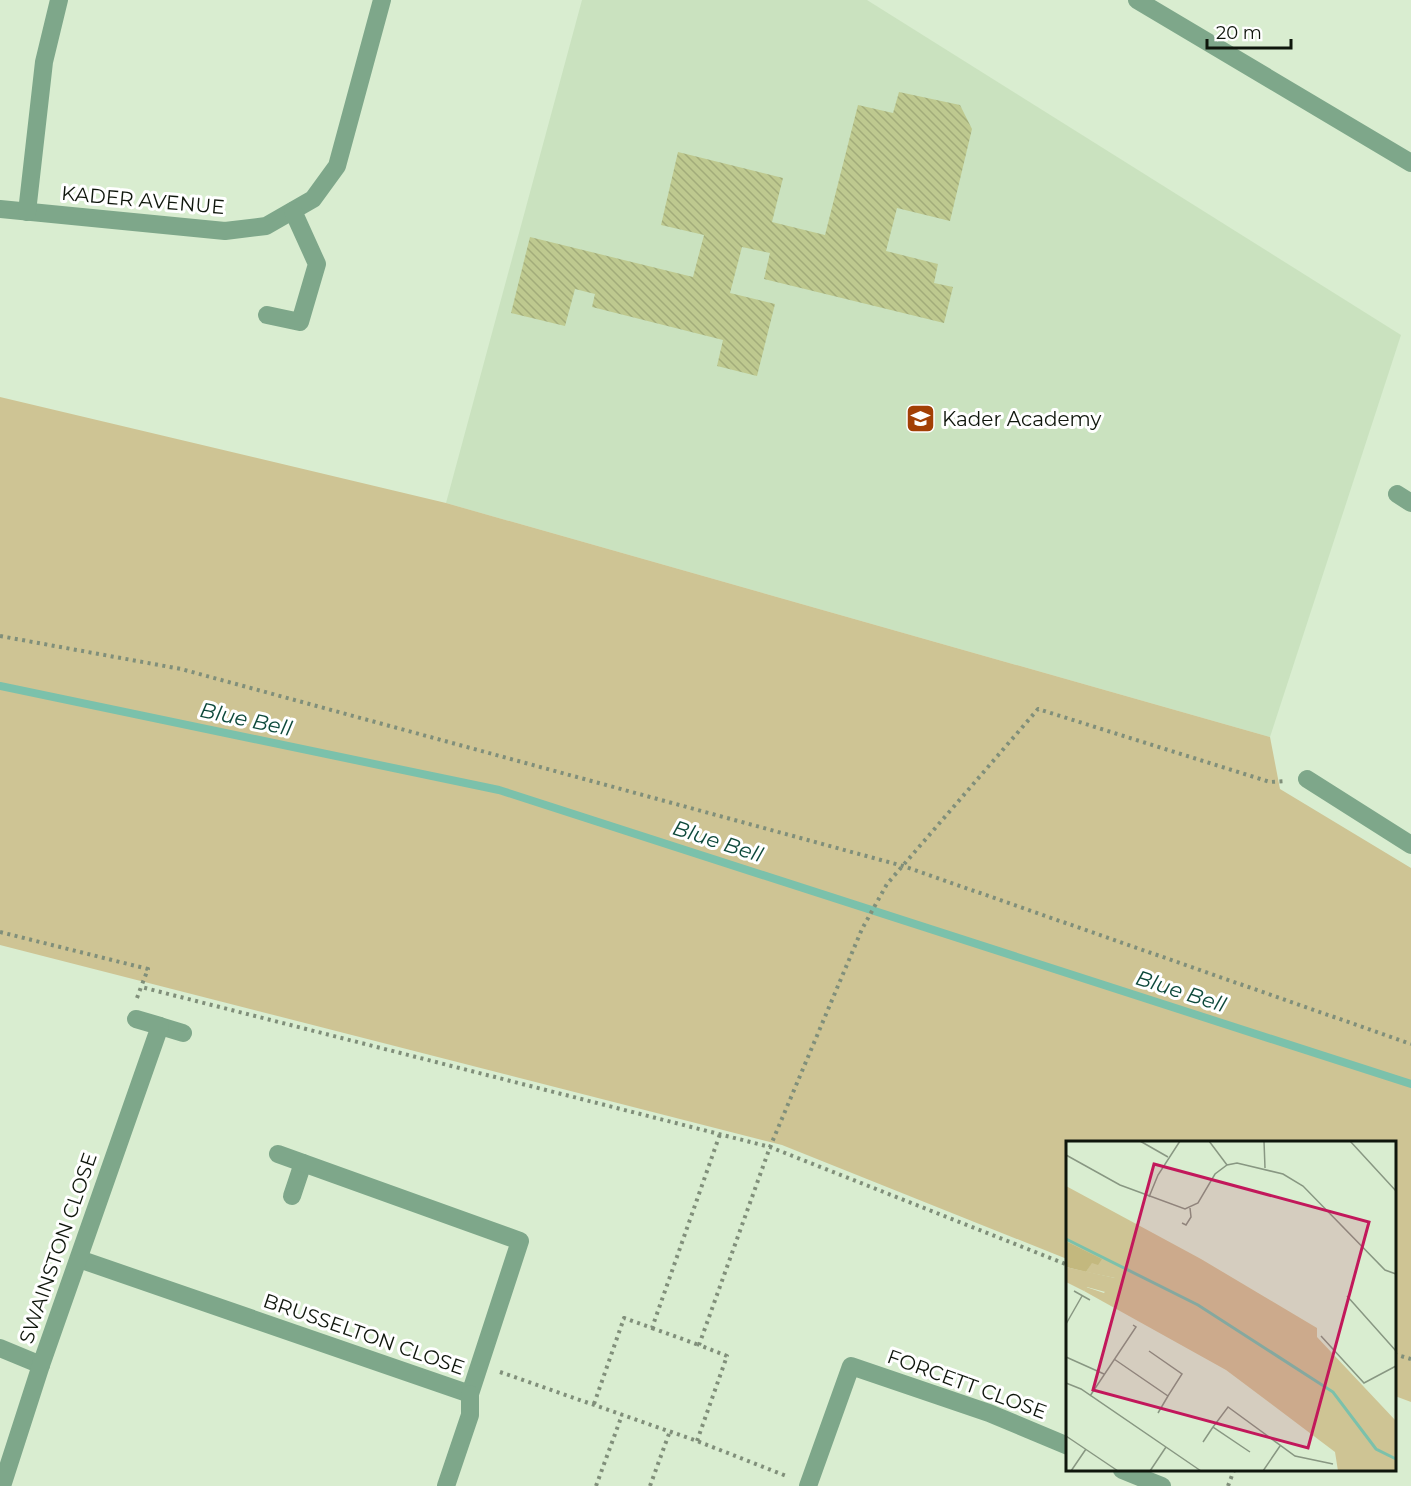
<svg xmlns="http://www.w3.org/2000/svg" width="1411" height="1486" viewBox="0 0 1411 1486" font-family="Montserrat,sans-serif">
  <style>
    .built { fill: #cae2bf }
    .green { fill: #cec494 }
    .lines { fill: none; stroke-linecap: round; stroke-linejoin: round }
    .stream { stroke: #7bc1ab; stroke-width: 8 }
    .building { fill: url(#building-back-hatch) }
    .path { stroke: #808f7a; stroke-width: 4; stroke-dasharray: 3 4.5; stroke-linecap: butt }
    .minor { stroke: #7ea78a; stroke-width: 18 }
    .labels { text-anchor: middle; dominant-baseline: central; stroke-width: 6; stroke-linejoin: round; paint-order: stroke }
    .street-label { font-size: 20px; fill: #0f160c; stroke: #fff }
    .poi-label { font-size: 20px; fill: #0f160c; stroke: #fff; text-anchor: start }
    .water-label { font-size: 21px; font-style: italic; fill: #0d493b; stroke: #fff }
    .inset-river { fill: none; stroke: #7bc1ab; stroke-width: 3 }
    .inset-road { fill: none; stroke: #889782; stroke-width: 1.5 }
    .view { fill: #c2185b; fill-opacity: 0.15; stroke: #c2185b; stroke-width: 3 }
    .inset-edge { fill: none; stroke: #0f160c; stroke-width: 3 }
  </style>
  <defs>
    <pattern id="building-back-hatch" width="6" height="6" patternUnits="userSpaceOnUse" patternTransform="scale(1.5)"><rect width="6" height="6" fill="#bec98f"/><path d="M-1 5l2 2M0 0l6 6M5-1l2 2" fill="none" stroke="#a2ac7a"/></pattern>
  </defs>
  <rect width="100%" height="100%" fill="#d9edd0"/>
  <polygon class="built" points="582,0 867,0 1401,335 1270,737 446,503"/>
  <polygon class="green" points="0,397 446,503 1270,737 1280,789 1411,868 1411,1402 1395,1396 1394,1142 1068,1142 1067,1259 782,1145 0,945"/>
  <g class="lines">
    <polyline class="stream" points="0,686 499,790 1411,1084"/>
  </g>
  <polygon class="building" points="899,92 960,105 972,129 950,221 897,208 886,251 938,264 934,283 953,287 944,323 764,279 770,253 742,247 730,293 775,304 757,376 717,366 723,340 592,307 595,294 575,289 565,326 511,313 530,237 693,277 704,235 661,225 678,152 783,178 772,222 825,235 858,105 893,113"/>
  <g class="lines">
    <g class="path">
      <polyline points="0,636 181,669 903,866 1411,1044"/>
      <polyline points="0,932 148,969 141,987"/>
      <polyline points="137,998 141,987 770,1147 1068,1265"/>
      <polyline points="652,1328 699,1345"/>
      <polyline points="1394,1354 1411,1359"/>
      <polyline points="500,1372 697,1441 789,1477"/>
      <polyline points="594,1404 624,1318 652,1328 720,1134"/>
      <polyline points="697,1441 727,1356 699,1345 770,1147 862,929 887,884 1038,709 1270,782 1286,781"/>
      <polyline points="596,1486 622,1415"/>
      <polyline points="650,1486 670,1431"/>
      <polyline points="1228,1486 1234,1470"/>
    </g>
    <g class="minor">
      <polyline points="1137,0 1411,163"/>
      <polyline points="0,209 225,231 266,226 313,199 337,166 382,0"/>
      <polyline points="27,212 44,62 59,0"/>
      <polyline points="267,315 300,322 317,264 293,211"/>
      <polyline points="1397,494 1411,503"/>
      <polyline points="1307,779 1411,845"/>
      <polyline points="160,1026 183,1033"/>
      <polyline points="292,1196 303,1163"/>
      <polyline points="79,1259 470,1394 520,1241 278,1154"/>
      <polyline points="0,1348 41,1365"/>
      <polyline points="1122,1470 1162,1486"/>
      <polyline points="2,1486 41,1365 160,1026 136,1019"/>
      <polyline points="446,1486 470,1415 470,1394"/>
      <polyline points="808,1486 851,1366 989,1413 1068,1446"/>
    </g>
  </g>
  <defs>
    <symbol id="school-square" viewBox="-11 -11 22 22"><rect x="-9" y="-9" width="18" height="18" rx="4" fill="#a23f05" stroke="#fff"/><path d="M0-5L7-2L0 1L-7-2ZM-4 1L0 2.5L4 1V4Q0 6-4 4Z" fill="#fff"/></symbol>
  </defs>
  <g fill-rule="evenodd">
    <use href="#school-square" x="904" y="402" width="33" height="33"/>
  </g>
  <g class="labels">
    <g class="street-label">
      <text transform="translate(143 200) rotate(5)">KADER AVENUE</text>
      <text transform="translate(58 1248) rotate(-71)">SWAINSTON CLOSE</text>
      <text transform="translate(364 1334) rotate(19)">BRUSSELTON CLOSE</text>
      <text transform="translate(967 1384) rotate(20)">FORCETT CLOSE</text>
    </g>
    <g class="poi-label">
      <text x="942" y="419">Kader Academy</text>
    </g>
    <g class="water-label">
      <text transform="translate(246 719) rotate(12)">Blue Bell</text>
      <text transform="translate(718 841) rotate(18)">Blue Bell</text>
      <text transform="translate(1181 991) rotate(18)">Blue Bell</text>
    </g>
  </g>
  <g transform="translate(1066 1141)">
    <rect width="330" height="330" fill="#d9edd0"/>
    <path d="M0,45L135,118L251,187V196L330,280V330H272L269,311L160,229L18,150L20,146L38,152L49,137L20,131L26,121L35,118L0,100Z" fill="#cec494"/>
    <path d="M0,100L36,118L32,124L26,122L20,131L0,126Z" fill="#c3b87e"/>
    <path d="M0,126L49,137L51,144L43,152L21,146L18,150L0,141Z" fill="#cec494"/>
    <path class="inset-river" d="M0,98L132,164L267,251L310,308L330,318"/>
    <path class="inset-road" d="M74,0L102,16M143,0L161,24M198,0L199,27M284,0L330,50M0,14L54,44L119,68L132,62L149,33L161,24L171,22L217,33L237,45L319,129L330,133M83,56L92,34L114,0M116,82L120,84L125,76L124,67M8,150L24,159M281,155L330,210M0,183L16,155M255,195L298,242L330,225M0,216L38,233M48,218L102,255L116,233L83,210M0,242L15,248L135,330M24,255L70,186L67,184M92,272L102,255M0,295L52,330M137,301L147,286M184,311L147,286L162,266L229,315L267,323M5,330L20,308M84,330L100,306M197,330L214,305"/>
    <path class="view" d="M88,23L303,81L242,307L27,249Z"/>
    <rect width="330" height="330" class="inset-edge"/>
  </g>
  <path d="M1207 39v9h84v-9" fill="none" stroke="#0f160c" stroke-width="3"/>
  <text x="1216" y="39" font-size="18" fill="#0f160c" stroke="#ffffff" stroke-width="4.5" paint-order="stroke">20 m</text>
</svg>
